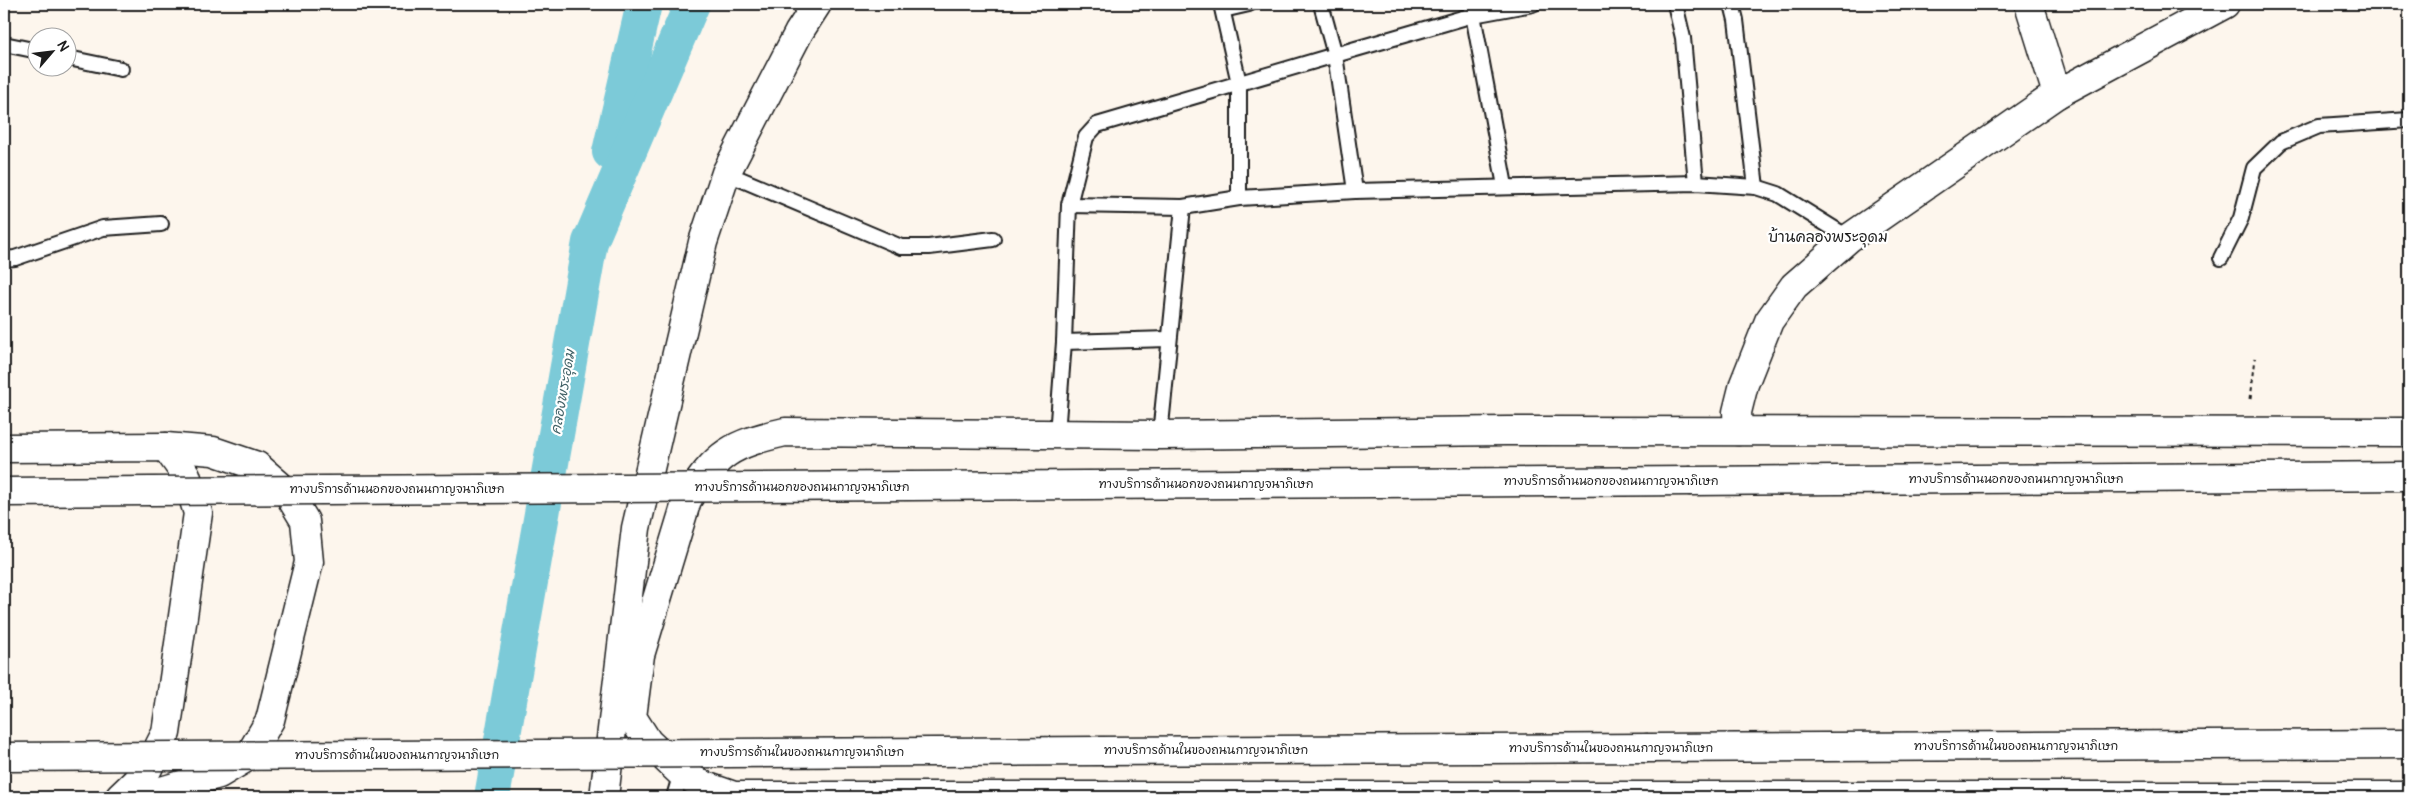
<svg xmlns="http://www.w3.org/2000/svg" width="2413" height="801" viewBox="0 0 2413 801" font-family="Pangolin,'Playpen Sans Thai',sans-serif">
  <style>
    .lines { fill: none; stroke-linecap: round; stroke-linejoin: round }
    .canal { stroke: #7bcad8; stroke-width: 36 }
    .lane-casing { stroke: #1c1c1c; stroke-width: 18 }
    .street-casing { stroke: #1c1c1c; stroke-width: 31 }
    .secondary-casing { stroke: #1c1c1c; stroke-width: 31 }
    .path { stroke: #1c1c1c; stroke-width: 3; stroke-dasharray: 4 4; stroke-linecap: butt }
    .lane { stroke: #fff; stroke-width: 14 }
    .street { stroke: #fff; stroke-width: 28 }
    .secondary { stroke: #fff; stroke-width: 28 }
    .secondary-bridge-casing { stroke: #1c1c1c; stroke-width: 31; stroke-linecap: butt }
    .secondary-bridge { stroke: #fff; stroke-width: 28 }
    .labels { text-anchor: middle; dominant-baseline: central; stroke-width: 4.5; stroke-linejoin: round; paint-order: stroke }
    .street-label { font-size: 12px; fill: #1c1c1c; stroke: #fff }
    .water-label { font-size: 14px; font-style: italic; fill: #426267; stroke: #fff }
    .quarter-label { font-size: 15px; fill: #1c1c1c; stroke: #fff }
  </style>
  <rect width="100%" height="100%" fill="#fdf6ed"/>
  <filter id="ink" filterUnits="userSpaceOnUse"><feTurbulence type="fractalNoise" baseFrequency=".02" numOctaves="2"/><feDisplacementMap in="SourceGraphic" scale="10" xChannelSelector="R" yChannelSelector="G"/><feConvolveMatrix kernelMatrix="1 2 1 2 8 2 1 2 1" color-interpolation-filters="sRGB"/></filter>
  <g filter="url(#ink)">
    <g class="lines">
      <g class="canal">
        <polyline points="610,152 644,4"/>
        <polyline points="492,797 590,242 692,4"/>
      </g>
      <defs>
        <g id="lane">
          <polyline points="1221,4 1239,83 1239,198"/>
          <polyline points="1321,4 1335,55 1473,15 1533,4"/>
          <polyline points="1471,4 1505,186"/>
          <polyline points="1675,4 1683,38 1696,183"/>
          <polyline points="1732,4 1736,20 1756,187"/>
          <polyline points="1223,10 1249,4"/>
          <polyline points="4,44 38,51"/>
          <polyline points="68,58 121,69"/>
          <polyline points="726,173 901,247 929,247 993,239"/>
          <polyline points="1069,205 1183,207 1239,198 1355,191 1696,183 1756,187 1778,194 1849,238"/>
          <polyline points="2221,258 2241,218 2254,168 2281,142 2319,126 2409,120"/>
          <polyline points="4,259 15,258 103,228 161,224"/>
          <polyline points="1064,342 1169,339"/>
          <polyline points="1057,434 1064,342 1069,205 1086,137 1097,125 1335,55 1355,191"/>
          <polyline points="1160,435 1183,207"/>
          <polyline points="674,797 681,773"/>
        </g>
        <g id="street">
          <polyline points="2029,4 2057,94"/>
          <path d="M2409,432L1507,431L1160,435L785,432C732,444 716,453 687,500L640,655L632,717L648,742L681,773L705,786L734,796H2409"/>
          <polyline points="604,797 636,528 703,242 726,173 799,32 817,4"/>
        </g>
        <g id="secondary">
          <polyline points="1738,431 1737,412 1744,384 1769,321 1794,286 1849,238 2057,94 2225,4"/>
          <polyline points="4,448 166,447 213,451 257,466 288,493 305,521 309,562 270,720 249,756 219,774 141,797"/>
          <polyline points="1691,481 2409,476"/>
          <polyline points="1648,748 2409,744"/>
          <polyline points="120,797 146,772 166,733 198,513 186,475 166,447"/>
        </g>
      </defs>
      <use href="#lane" class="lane-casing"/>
      <use href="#street" class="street-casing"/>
      <use href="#secondary" class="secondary-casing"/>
      <polyline class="path" points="2250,399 2255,358"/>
      <use href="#lane" class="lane"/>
      <use href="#street" class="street"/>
      <use href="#secondary" class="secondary"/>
      <defs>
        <g id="secondary-bridge">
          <polyline points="4,492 1691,481"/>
          <polyline points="4,757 1648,748"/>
        </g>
      </defs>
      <use href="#secondary-bridge" class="secondary-bridge-casing"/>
      <use href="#secondary-bridge" class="secondary-bridge"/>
    </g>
  </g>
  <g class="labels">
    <g class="street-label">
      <text x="2016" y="479">ทางบริการด้านนอกของถนนกาญจนาภิเษก</text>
      <text x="1611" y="481">ทางบริการด้านนอกของถนนกาญจนาภิเษก</text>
      <text x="1206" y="484">ทางบริการด้านนอกของถนนกาญจนาภิเษก</text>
      <text x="802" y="487">ทางบริการด้านนอกของถนนกาญจนาภิเษก</text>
      <text x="397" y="489">ทางบริการด้านนอกของถนนกาญจนาภิเษก</text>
      <text x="2016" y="746">ทางบริการด้านในของถนนกาญจนาภิเษก</text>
      <text x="1611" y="748">ทางบริการด้านในของถนนกาญจนาภิเษก</text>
      <text x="1206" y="750">ทางบริการด้านในของถนนกาญจนาภิเษก</text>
      <text x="802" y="752">ทางบริการด้านในของถนนกาญจนาภิเษก</text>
      <text x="397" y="755">ทางบริการด้านในของถนนกาญจนาภิเษก</text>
    </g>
    <g class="water-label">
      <text transform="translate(563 392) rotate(-80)">คลองพระอุดม</text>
    </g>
    <g class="quarter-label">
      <text x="1828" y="237">บ้านคลองพระอุดม</text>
    </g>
  </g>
  <rect width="2413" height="801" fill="none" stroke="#fff" stroke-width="20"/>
  <rect x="10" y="10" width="2393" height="781" fill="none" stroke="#1c1c1c" stroke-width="2" filter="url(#ink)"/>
  <g transform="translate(52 52) rotate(62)"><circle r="24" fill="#ffffff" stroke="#a4a4a4"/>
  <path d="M0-4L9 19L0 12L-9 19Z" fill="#1c1c1c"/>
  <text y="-8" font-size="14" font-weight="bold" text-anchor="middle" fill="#1c1c1c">N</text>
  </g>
</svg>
